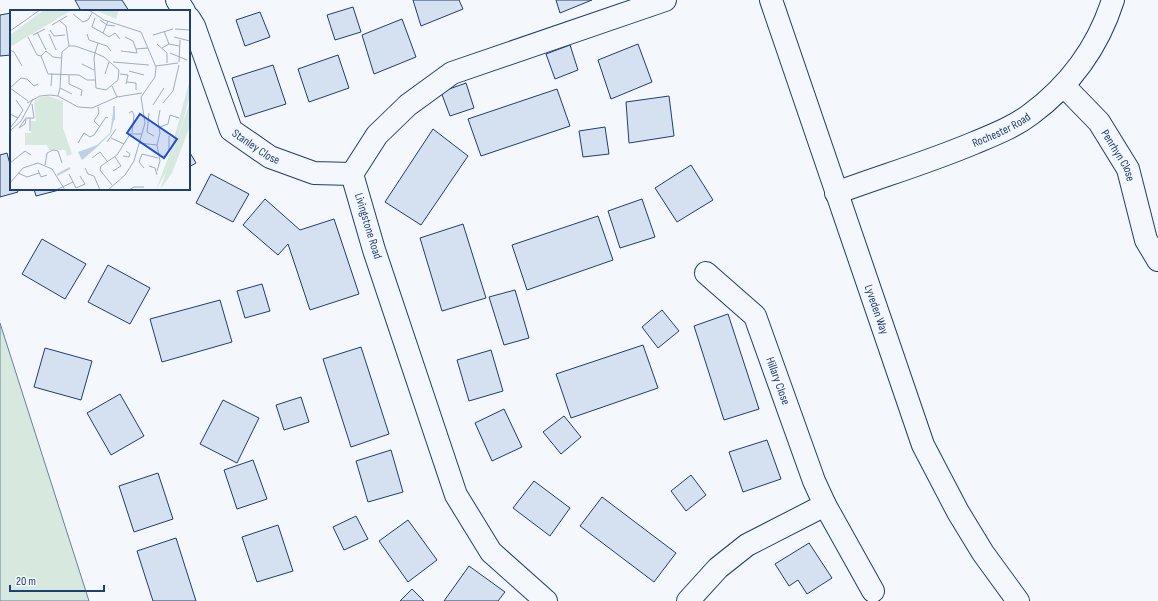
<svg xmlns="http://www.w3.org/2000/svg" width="1158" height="601" viewBox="0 0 1158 601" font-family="'Sofia Sans Condensed',sans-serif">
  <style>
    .green { fill: #d7e8df; stroke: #687fa3 }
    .building { fill: #d5e0f0; stroke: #1d3f73 }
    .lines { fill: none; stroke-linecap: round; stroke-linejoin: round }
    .minor-casing { stroke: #1d3f73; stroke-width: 24 }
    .tertiary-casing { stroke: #1d3f73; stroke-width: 24 }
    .minor { stroke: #f4f7fb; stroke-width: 22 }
    .tertiary { stroke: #f4f7fb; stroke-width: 22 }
    .labels { text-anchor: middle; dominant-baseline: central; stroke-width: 3; stroke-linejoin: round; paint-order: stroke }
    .street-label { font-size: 12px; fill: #1d3f73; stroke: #f4f7fb }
    .inset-river { fill: none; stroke: #bed0e5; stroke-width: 2 }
    .inset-road { fill: none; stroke: #9eadc5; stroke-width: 1 }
    .view { fill: #1d4ed8; fill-opacity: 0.15; stroke: #1d4ed8; stroke-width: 2 }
    .inset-edge { fill: none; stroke: #1d3f73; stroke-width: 2 }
  </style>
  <rect width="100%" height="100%" fill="#f4f7fb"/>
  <polygon class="green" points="0,323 89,601 0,601"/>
  <g class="building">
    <polygon points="75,0 122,0 129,11 81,11"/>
    <polygon points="413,0 459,0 463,9 421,26"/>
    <polygon points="556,0 592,0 560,13"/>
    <polygon points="353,7 361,32 335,40 327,15"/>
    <polygon points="260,12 270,37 245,46 236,20"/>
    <polygon points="11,13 11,55 0,56 0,15"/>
    <polygon points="402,19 416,57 374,74 362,35"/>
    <polygon points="638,44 652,82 611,99 598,60"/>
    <polygon points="570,45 578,70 555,79 546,54"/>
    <polygon points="338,55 349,88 309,102 298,69"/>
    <polygon points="273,65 286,104 245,117 232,78"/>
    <polygon points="466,83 474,108 450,116 441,92"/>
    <polygon points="557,89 570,126 481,156 468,119"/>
    <polygon points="669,96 674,136 629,143 626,102"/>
    <polygon points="605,127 609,154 583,157 579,131"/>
    <polygon points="433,129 468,156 421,225 385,202"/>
    <polygon points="189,151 196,163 189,167"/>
    <polygon points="7,153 11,168 11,189 17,189 18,192 0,197 0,155"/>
    <polygon points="691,165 713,200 677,222 655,188"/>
    <polygon points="211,174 249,194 233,222 196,203"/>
    <polygon points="34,189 63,189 36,196"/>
    <polygon points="265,199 300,230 334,219 359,294 310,310 288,244 278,255 243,225"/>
    <polygon points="642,199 655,237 620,248 608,211"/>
    <polygon points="598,216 613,260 527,290 512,245"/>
    <polygon points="463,224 486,298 442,311 420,238"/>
    <polygon points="42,239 86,264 65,299 22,274"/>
    <polygon points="108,265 150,288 130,324 88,302"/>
    <polygon points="262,284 270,311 245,318 237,291"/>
    <polygon points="515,290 529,338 504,345 489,297"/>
    <polygon points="220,300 232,342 162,362 150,319"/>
    <polygon points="662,310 679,331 658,348 642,327"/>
    <polygon points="728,314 759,409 724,420 694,326"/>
    <polygon points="643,345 658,388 571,418 556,374"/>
    <polygon points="361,347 389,434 351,447 323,359"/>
    <polygon points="45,348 92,361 81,400 34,387"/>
    <polygon points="491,350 503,391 469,401 457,360"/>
    <polygon points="120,394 144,436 111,455 87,413"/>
    <polygon points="301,397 309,422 284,430 276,405"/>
    <polygon points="223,400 259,418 237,463 200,444"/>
    <polygon points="504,409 522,447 492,461 475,423"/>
    <polygon points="564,416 581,437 561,454 543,432"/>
    <polygon points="767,440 781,479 743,492 729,452"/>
    <polygon points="391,450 403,492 368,502 356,461"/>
    <polygon points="253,460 267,499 237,509 224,470"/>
    <polygon points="158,473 173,519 134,532 119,486"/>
    <polygon points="691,475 706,495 686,511 671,491"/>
    <polygon points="534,481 570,508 550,536 513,508"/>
    <polygon points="602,497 676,553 654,582 580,526"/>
    <polygon points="356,516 368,539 344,550 333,527"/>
    <polygon points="408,520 437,560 408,582 379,541"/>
    <polygon points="278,525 293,571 257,582 242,537"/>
    <polygon points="176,538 196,601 153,601 137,551"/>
    <polygon points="809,543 832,578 807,594 798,580 789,586 775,564"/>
    <polygon points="469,566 505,592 498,601 444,601"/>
    <polygon points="412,589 424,601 400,601"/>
  </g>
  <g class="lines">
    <defs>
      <g id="minor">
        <polyline points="177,0 184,11"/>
        <path id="s1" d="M189,18L194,26L231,130L270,157L314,173L352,174"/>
        <path id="s2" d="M1064,86L1099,122L1128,169L1146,240L1158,260"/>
        <path id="s3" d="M836,193C882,176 929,162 974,143C993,135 1014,127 1031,114C1070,85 1098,47 1113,0"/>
        <path id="s4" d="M706,273L755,316L814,481L825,505L873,591"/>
        <polyline points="546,601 491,552 456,495 374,250 352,174 377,135 408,105 452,73 665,0"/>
        <polyline points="688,601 718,568 747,545 825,505"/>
      </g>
      <g id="tertiary">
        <path id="s5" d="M771,0L923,445L958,512L983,553L1018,601"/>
      </g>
    </defs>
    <use href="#minor" class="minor-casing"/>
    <use href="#tertiary" class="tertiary-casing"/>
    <use href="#minor" class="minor"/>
    <use href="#tertiary" class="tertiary"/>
  </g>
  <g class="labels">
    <g class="street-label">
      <text stroke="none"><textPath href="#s3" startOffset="177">Rochester Road</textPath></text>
      <text stroke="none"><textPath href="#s1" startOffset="150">Stanley Close</textPath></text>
      <text stroke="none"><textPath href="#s2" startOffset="89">Penrhyn Close</textPath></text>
      <text transform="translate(368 226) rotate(73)">Livingstone Road</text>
      <text stroke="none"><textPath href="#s5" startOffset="327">Lyveden Way</textPath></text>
      <text stroke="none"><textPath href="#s4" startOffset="134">Hillary Close</textPath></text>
    </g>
  </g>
  <g transform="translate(10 10)">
    <rect width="180" height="180" fill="#f4f7fb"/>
    <path d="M34,0H62L0,37V25ZM85,0H109L106,9ZM180,69V85L173,111L156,162L146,180L161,140ZM38,86L53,91V118L62,144L57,146L55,140H39L37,135H15V123H21V111H26L24,92L30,87ZM180,92V116L162,163L150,180Z" fill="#d7e8df"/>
    <path d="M104,96L105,101L104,110L101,123L86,138L72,150L68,142L87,135L100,123Z" fill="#bed0e5"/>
    <path class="inset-river" d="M104,110V96M47,165L60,158"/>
    <path class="inset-road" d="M79,0L94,10L131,22L146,57L145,67L131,87L135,113L124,151L115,165L98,180M63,4L73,12L78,10L82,3M85,8L82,17L93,23L98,11M90,10L97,15L105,16M50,11L56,16L59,36M42,15L57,6M165,19L180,20M40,20L44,26L55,25M0,21L30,0M154,21L159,34M27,22L36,40M93,23L99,27L105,23L110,29M39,24L46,40M77,24L79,30L97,36L101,41M23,25L35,19M143,25L163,19M18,27L27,45L31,46M115,27L123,31L126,39L138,38M164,27L180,31M147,34L157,43V53M152,38L159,34L169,36M0,40L4,42L12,56M111,41L127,43L126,39M160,43L177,50M31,46L38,64L69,65L77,70H85M31,46L36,41L43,47L51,48M103,52L139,55M169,52L170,30M72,54L84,60M146,56L168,53M119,61L134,65M95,64L99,52M110,64L118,65L116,74M59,65V74L72,80L71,86M117,72L126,73V80M41,76L42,63M102,76L107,87M0,78L11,68L17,69L24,76L28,74M0,78L18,91M50,78L62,84M48,86L50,78L52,42L59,36H65L85,43L94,47L109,60L108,70L96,80L86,78L84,48L85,43L88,33M17,93L30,86L40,85L48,86L68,97L82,98L107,87L132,83M153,93L163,81L169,55M143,95L154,78M88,97L89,103L84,111L90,117M119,103L122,101L124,105L122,123M139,103L137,122L144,126M0,104L8,108L13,100L6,90M16,109L15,114L9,118L16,108H24L22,94M150,117L158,114L160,105L169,108M0,118L8,108M0,121L11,111L23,89M20,121V108M159,126V140M101,128L114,134M97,132L106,119M68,133L74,123L80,127L84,125L96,107L98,108M129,133L147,135L150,123L148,111L150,100M147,135L150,151L147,161M113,146L119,147L120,144L116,141M82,148L90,142L97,151M0,153L15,141L21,145M35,155L37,143L43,140L48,141L52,153M139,156L145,158L147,165M75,158L78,164L84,166L90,180M134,158L129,152L132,144L148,148M28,160L31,167L37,165M103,161L111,156L105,147M8,163L17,167L29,163M59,164L66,178L75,174L70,166M0,173L13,158L28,153L42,159L55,180M102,175L90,160L91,156L107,145L120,124H132M46,180L63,172M119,180L124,177H134"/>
    <path class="view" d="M130,104L167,129L154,148L117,123Z"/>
    <rect width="180" height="180" class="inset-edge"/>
  </g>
  <path d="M10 585v6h94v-6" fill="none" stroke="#1d3f73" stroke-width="2"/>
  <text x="16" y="585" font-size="12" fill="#1d3f73" stroke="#f4f7fb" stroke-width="3" paint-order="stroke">20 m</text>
</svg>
